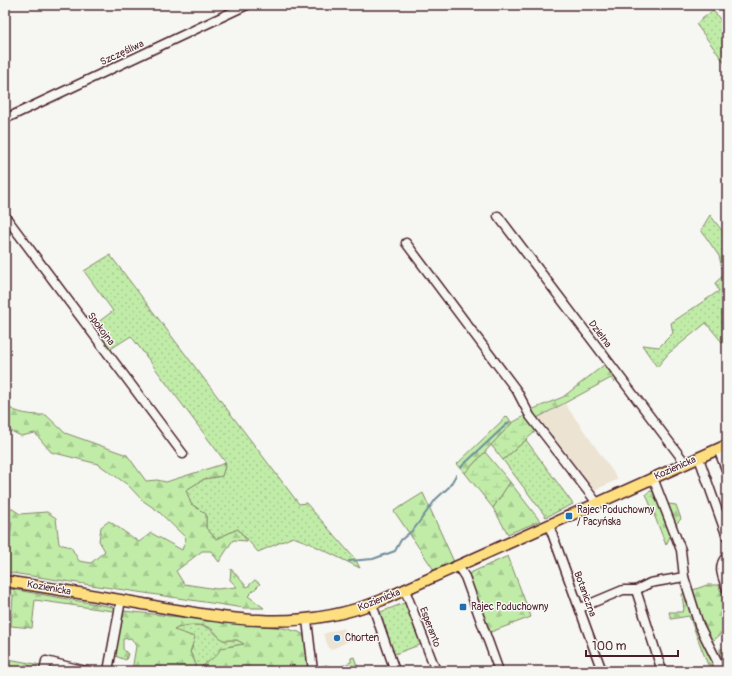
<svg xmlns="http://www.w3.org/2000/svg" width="732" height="676" viewBox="0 0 732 676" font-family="Pangolin,sans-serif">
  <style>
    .built { fill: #ece3d2 }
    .grass { fill: url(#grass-dots); stroke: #85866a }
    .forest { fill: url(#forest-firs); stroke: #85866a }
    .wetland { fill: url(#wetland-marsh); stroke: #85866a }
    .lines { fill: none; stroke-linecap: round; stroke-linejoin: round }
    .stream { stroke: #708f9b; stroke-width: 2 }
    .minor-casing { stroke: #4a1f2b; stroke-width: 11 }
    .major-casing { stroke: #4a1f2b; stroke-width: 13 }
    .minor { stroke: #f6f6f2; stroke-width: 8 }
    .major { stroke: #fedf80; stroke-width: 10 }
    .poi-dot { fill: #1f6fb2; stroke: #f6f6f2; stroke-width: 1.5 }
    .labels { text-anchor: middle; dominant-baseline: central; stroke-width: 3; stroke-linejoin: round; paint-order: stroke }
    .street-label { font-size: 10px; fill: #4a1f2b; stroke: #f6f6f2 }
    .poi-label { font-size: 10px; fill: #4a1f2b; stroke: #f6f6f2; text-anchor: start }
  </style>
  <defs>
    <pattern id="grass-dots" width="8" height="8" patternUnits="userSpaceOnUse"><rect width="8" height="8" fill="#c0eca8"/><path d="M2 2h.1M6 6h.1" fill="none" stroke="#a6ca91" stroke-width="1.8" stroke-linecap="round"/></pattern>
    <pattern id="forest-firs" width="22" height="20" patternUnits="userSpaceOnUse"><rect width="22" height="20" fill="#c0eca8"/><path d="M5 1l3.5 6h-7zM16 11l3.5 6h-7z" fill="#a6ca91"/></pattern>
    <pattern id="wetland-marsh" width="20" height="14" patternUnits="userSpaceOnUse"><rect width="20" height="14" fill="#c0eca8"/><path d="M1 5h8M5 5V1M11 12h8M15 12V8" fill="none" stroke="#a6ca91"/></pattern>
  </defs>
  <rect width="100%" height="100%" fill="#f6f6f2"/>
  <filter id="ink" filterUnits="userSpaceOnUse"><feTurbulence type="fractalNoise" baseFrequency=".025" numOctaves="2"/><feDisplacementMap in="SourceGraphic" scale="8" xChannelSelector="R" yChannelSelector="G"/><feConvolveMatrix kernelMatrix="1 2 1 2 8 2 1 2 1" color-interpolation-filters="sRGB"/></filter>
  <g filter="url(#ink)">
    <g class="built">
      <polygon points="565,404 618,479 593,491 537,418"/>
      <polygon points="343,628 349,641 330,650 323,634"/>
    </g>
    <g class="grass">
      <polygon points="713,10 727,29 727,66 696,24"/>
      <polygon points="710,215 727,237 727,348 706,323 669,353 657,367 642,345 659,347 673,333 671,323 719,291 715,283 724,275 719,256 701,230"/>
      <polygon points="110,255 299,504 306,503 355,559 360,568 309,543 293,537 258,552 238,529 216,539 206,528 206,514 191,504 186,490 204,479 222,476 226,463 131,336 109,350 93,326 113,311 84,271"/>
      <polygon points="526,440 573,504 546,517 503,460"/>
      <polygon points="407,602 422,644 392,655 378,613"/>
      <path d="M194,625C212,626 210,631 223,640H237L245,644L231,646L202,667L203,671H195V662L190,652L193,647L174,630L177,628Z"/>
    </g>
    <g class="forest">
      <polygon points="604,365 617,379 614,382 611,378 537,418 531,410 563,397"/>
      <path d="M5,405C17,414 31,415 46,415L65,433L127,455L146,481L157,480L166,482L226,463L222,476L204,479L186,490L191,504L206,514V528L216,539L238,529L247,541L233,540L219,562L211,551H202L176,571L184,584L217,589L237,587L230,580L231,569L247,587L255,580L260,584L248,596L264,608H244L5,572V554L8,552L12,522L5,520V504L20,514L47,512L56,518L59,544L71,547L79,561L91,563L105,551L99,541L101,527L109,521L139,542L151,533L182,550L186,538L158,511L142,500L128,485L98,464L51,452L35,433L21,436L5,428Z"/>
      <polygon points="507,416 512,423 465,473 457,464"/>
      <polygon points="510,482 540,521 508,534 493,508"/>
      <polygon points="650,491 655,492 661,503 676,505 681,519 676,524 666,545 646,494"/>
      <polygon points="423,493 454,562 434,570 394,511"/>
      <polygon points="508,556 531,617 488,633 469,577 470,573"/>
      <path d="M707,585H719L720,590L727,596C727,622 732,630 707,644L714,666L708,665L689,616L671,619L669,612H682L684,610L682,594Z"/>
      <polygon points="5,588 113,607 113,611 35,600 32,628 11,626 13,595 5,594"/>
      <path d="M124,611L283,628L299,632L307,637V656L310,670L326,665L333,668L340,667L351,662V658L354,657L359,671H203L202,667C209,660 216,658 221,648L244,644L237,640H223C218,637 216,632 212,629C203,623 182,624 174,630L195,637L190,652L195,662V671H159L153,668L151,671H132L136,646L131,638L123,639V649L128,654L126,660L115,656V652Z"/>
      <rect x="720" y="649" width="7" height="22"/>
      <polygon points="8,659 41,665 40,671 6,671"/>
    </g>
    <g class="wetland">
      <polygon points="526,415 536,431 503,460 491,445 512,423"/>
      <polygon points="485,452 510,482 493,508 465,473"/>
    </g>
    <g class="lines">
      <g class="stream">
        <polyline points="461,467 509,422"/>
        <polyline points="349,561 373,559 395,551 401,540 414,529 436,499 449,487 456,475"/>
      </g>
      <defs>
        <g id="minor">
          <polyline points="5,119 247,5"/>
          <polyline points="5,216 183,454"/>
          <polyline points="498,216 686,464"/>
          <polyline points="406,243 517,391 530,416 597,503"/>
          <polyline points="718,449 727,472"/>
          <polyline points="699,458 727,537"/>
          <polyline points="653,478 681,550 684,577 699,625 717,661 718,671"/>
          <polyline points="549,525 602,671"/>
          <path d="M727,556C716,566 723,578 727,589"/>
          <polyline points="458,566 465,577 499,671"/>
          <polyline points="405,590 436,671"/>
          <polyline points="636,590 662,671"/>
          <polyline points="372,604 395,671"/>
          <polyline points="580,608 623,590 636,590 650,583 684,577"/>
          <polyline points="307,620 313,671"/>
          <polyline points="44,671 46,661 86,671"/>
          <polyline points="108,671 121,600"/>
        </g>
        <path id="major" d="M5,581C51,588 97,596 143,604C228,619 299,634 382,600L727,445"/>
      </defs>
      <use href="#minor" class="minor-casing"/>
      <use href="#major" class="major-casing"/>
      <use href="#minor" class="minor"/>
      <use href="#major" class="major"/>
    </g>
  </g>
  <g class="poi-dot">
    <rect x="565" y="512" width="8" height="8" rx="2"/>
    <rect x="459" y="603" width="8" height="8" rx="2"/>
    <circle cx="337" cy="638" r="4"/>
  </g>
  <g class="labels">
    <g class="street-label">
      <text transform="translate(122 53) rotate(-25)">Szczęśliwa</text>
      <text transform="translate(101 329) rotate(53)">Spokojna</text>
      <text transform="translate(600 334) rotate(53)">Dzielna</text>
      <text transform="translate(675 468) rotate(-24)">Kozienicka</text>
      <text transform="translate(49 588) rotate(10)">Kozienicka</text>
      <text transform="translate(585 594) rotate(70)">Botaniczna</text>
      <text transform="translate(379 600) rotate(-22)">Kozienicka</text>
      <text transform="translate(430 627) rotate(69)">Esperanto</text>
    </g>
    <g class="poi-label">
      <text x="577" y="510">Rajec Poduchowny<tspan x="577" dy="12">/ Pacyńska</tspan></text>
      <text x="471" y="607">Rajec Poduchowny</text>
      <text x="345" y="638">Chorten</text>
    </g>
  </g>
  <rect width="732" height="676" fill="none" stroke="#f6f6f2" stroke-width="20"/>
  <rect x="10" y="10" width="712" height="656" fill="none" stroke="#4a1f2b" stroke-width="1.5" filter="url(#ink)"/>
  <path d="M586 650v6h92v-6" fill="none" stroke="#4a1f2b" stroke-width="2"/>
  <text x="592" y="650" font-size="12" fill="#4a1f2b" stroke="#f6f6f2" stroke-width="3" paint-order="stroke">100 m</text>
</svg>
